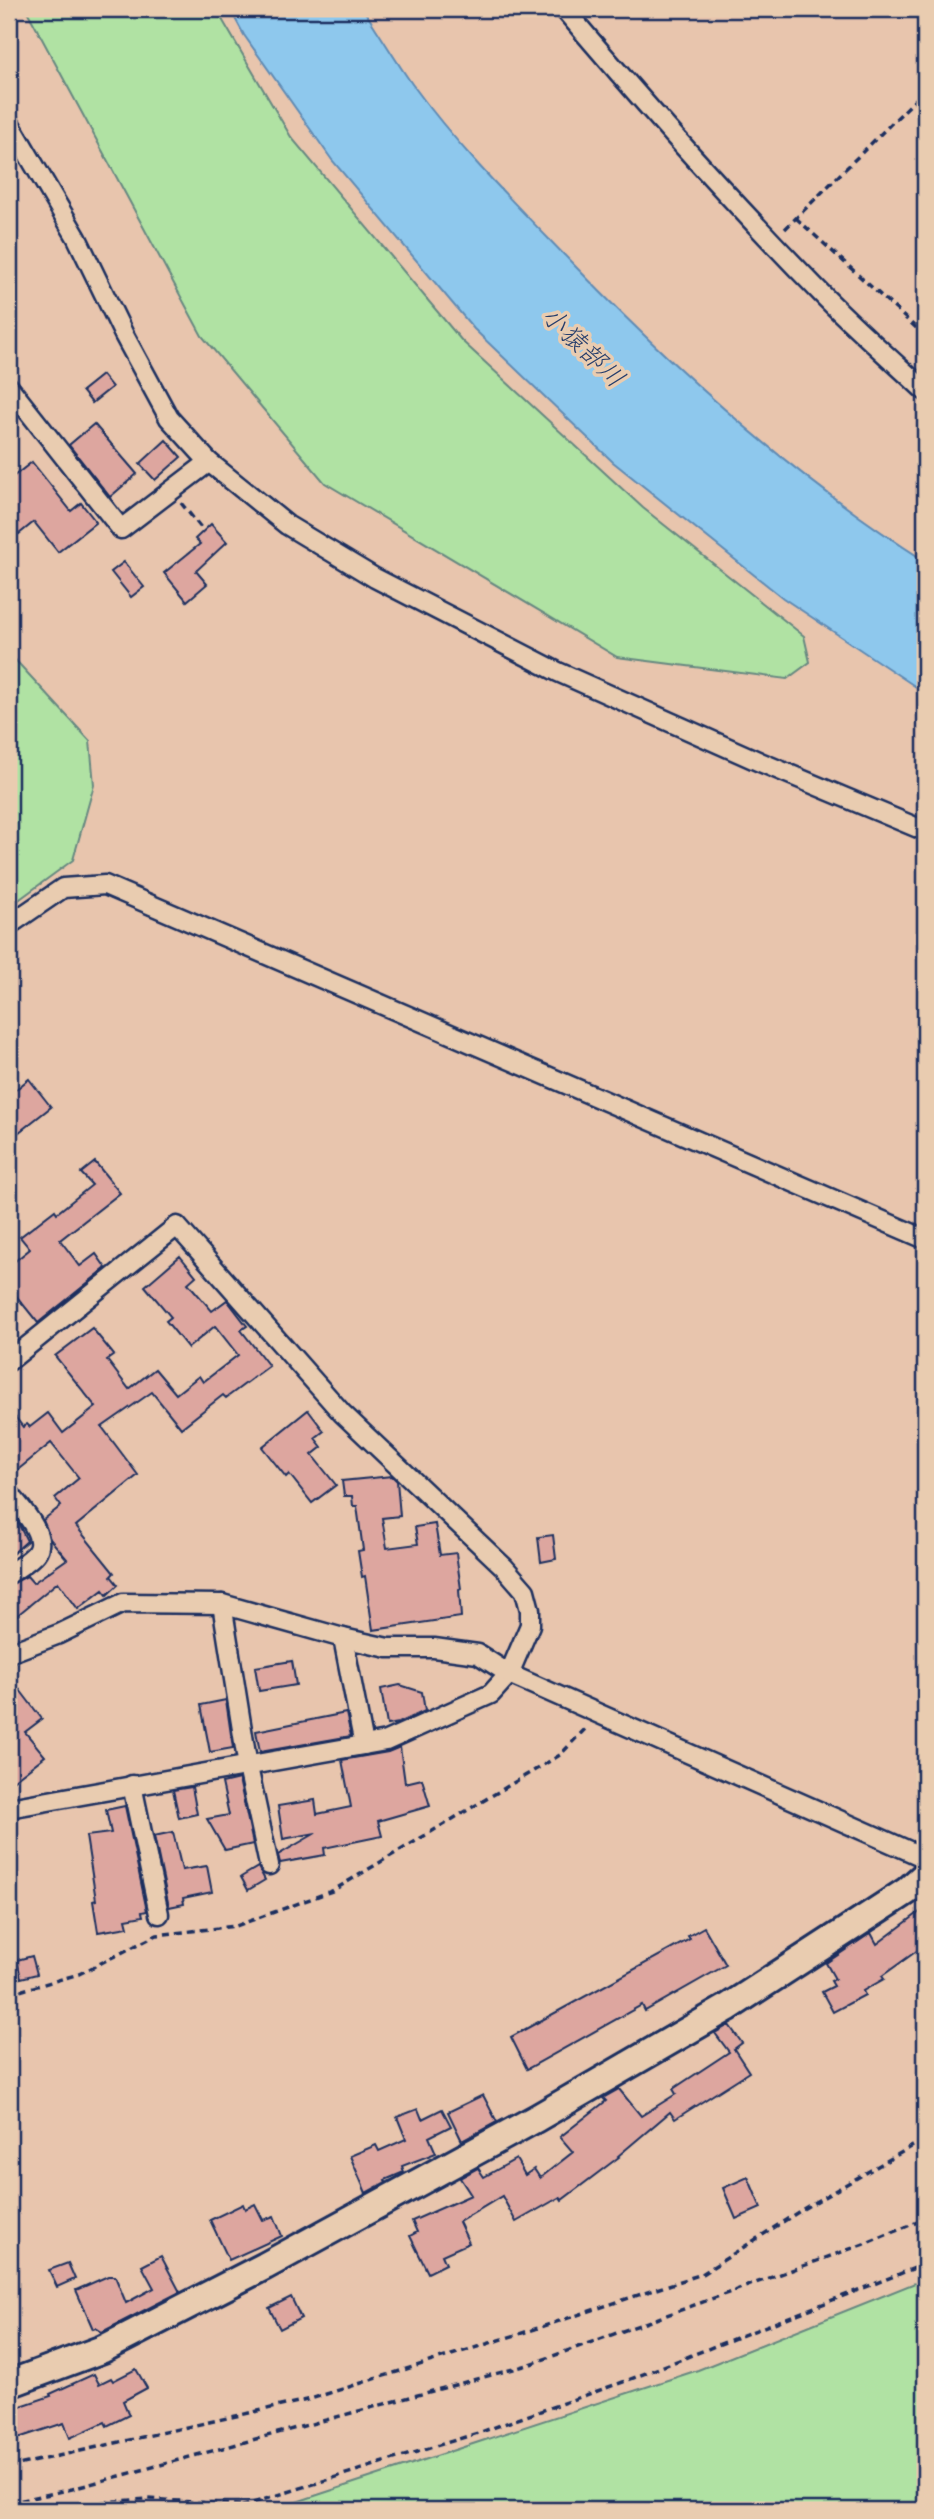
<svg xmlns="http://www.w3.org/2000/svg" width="934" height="2519" viewBox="0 0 934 2519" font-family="Kalam,'Klee One',sans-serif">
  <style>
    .green { fill: #b0e2a3; stroke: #668880; stroke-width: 2 }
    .water { fill: #8ec8ed; stroke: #608bb4; stroke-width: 2 }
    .building { fill: #dda69f; stroke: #1b2f5e; stroke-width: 2 }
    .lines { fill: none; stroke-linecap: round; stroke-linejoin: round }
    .street-casing { stroke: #1b2f5e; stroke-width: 23 }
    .secondary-casing { stroke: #1b2f5e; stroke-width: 32 }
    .path { stroke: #1b2f5e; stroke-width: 3.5; stroke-dasharray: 7 5; stroke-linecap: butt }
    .street { stroke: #e9ccb0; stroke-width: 18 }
    .secondary { stroke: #e9ccb0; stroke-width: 26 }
    .labels { text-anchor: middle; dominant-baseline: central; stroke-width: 7; stroke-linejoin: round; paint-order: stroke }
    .water-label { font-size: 26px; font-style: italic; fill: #263e6c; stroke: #e9ccb0 }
  </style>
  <rect width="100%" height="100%" fill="#e8c5ad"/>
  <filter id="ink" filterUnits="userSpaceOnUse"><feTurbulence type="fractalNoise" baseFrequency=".0143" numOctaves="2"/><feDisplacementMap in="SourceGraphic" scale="14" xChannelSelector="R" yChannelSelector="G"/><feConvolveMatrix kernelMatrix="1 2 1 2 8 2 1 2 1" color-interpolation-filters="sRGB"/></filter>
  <g filter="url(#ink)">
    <g class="green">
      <polygon points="26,9 216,9 291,137 462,341 643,508 804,636 810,662 787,679 617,657 325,483 202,336"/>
      <polygon points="9,653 90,741 94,785 73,860 9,907"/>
      <polygon points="925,2279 925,2510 272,2510 698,2370"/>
    </g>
    <path class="water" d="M230,9H363C380,34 395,60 412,84C460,150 518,207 574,265C680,375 796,479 925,561V693L783,598L613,462L474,329L332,160L244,35Z"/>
    <g class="building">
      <polygon points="102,375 112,387 92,403 82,391"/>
      <polygon points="94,424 137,474 110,497 69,445"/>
      <polygon points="166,440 181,457 155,480 140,464"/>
      <polygon points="32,462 71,511 81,503 96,522 58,552 34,522 19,534 9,520 9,480"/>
      <polygon points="211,524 227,542 196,571 207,584 187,601 164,573 200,544 195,539"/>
      <polygon points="124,562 144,587 131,597 111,572"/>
      <polygon points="29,1079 51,1107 9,1140 9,1095"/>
      <polygon points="95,1162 120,1193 60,1240 80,1266 96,1254 106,1268 38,1323 9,1287 9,1266 30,1249 20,1237 55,1210 57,1213 92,1185 81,1173"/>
      <polygon points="180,1256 196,1276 188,1283 212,1311 227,1300 247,1326 241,1330 269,1366 226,1398 223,1395 181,1428 152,1392 102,1427 138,1475 76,1526 114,1573 111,1576 118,1585 107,1595 103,1590 78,1609 58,1582 9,1622 9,1585 27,1576 33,1583 67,1559 50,1539 43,1520 61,1506 55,1498 79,1478 51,1443 9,1477 9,1409 23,1427 27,1424 30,1427 48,1413 63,1433 96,1407 55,1356 92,1328 114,1355 107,1360 129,1389 155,1369 176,1394 199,1376 203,1382 238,1355 215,1326 188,1348 166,1321 171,1317 145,1286"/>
      <polygon points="308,1410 324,1431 315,1438 322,1447 312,1455 336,1485 312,1503 289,1474 286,1477 262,1447"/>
      <polygon points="392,1476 397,1481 400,1516 382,1518 387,1548 418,1544 415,1527 435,1524 440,1555 456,1553 461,1589 459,1590 461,1617 373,1630 365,1576 362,1577 358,1551 363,1550 357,1506 353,1506 352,1496 344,1496 342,1481"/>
      <polygon points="18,1523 27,1541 10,1556 12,1558 9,1560 9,1531"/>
      <polygon points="553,1535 556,1559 541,1562 538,1537"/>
      <polygon points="292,1661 296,1685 259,1691 255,1667"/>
      <polygon points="400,1685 422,1692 425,1711 399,1723 387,1725 381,1689"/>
      <polygon points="20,1690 42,1719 25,1732 45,1756 9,1784 9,1699"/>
      <polygon points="226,1700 233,1748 210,1752 201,1705"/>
      <polygon points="346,1713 351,1736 260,1752 256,1731"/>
      <polygon points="400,1747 405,1783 422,1779 430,1806 378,1821 382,1836 324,1848 325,1855 280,1863 278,1855 316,1833 283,1839 278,1806 315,1800 317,1814 351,1807 342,1760 388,1752"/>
      <polygon points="239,1779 253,1844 225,1850 207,1819 229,1815 222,1783"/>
      <polygon points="192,1787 197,1814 179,1818 173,1790"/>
      <polygon points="125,1806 147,1911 142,1912 143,1916 126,1919 128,1927 98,1932 93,1901 96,1900 86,1836 111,1833 106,1810"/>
      <polygon points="173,1832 182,1870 207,1866 212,1892 183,1898 184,1904 169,1907 154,1836"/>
      <polygon points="258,1867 265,1880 248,1890 241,1877"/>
      <polygon points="925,1908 925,1945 882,1976 884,1979 863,1991 865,1995 833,2012 822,1992 834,1986 831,1981 835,1979 826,1963 871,1933 877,1944"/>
      <polygon points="704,1927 726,1965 645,2011 642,2005 527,2069 511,2037 690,1939 688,1936"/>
      <polygon points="32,1956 37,1974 21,1978 17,1960"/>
      <polygon points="729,2025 742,2043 734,2049 749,2072 675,2119 670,2112 618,2156 619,2157 562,2200 560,2197 516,2222 502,2196 459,2222 469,2243 442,2255 446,2264 428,2273 410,2236 417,2232 412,2221 471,2195 460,2178 478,2168 484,2177 516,2159 525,2175 534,2169 540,2178 573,2152 560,2137 606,2101 603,2098 619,2089 641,2116 676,2094 673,2089 729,2052 715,2033"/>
      <polygon points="483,2095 497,2122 462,2141 448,2112"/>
      <polygon points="418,2109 422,2119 442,2109 451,2126 429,2137 436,2153 402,2166 404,2172 385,2180 386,2182 366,2193 350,2156 376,2145 379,2151 406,2139 397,2117"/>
      <polygon points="748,2177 761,2208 736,2219 723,2188"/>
      <polygon points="243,2204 245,2209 255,2204 263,2220 274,2216 282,2236 229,2260 210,2220"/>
      <polygon points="161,2256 180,2292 102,2332 96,2328 93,2329 76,2290 108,2276 115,2276 126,2303 154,2288 142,2266"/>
      <polygon points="68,2263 75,2279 57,2287 49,2270"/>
      <polygon points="291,2297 301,2318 280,2329 269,2308"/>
      <polygon points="136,2369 147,2388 123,2401 129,2415 107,2426 105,2422 70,2438 64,2423 9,2441 9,2410 51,2396 50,2394 94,2374 99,2384 111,2378 113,2381"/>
    </g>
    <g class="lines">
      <defs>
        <g id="street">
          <path d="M564,9C646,106 731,201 821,293C854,327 890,358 925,391"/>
          <polyline points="9,122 77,238 124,335 169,418 209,462 287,525 375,578 558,672 760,762 925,831"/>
          <polyline points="9,387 121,529 209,462"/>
          <polyline points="9,925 63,888 105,885 925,1239"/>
          <polyline points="9,1361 177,1226 342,1413 504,1567 525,1591 530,1610 530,1625 509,1674 491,1694 386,1741 9,1808"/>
          <path d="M9,1493C19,1506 49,1536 36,1553C30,1561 17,1568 9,1574"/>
          <polyline points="222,1604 248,1767 269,1865"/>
          <polyline points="343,1638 364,1745"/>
          <polyline points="9,1653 59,1634 123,1603 222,1604 343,1638 388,1648 434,1648 478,1654 509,1674 925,1858"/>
          <polyline points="132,1785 159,1914"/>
        </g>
        <polyline id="secondary" points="9,2384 103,2349 265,2266 537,2118 727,2008 907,1891 925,1875"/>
      </defs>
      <use href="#street" class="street-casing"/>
      <use href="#secondary" class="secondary-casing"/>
      <g class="path">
        <polyline points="796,218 925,336"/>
        <polyline points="785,229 925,90"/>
        <polyline points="181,503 202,529"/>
        <polyline points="9,1994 79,1974 157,1935 236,1926 332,1891 560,1755 586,1728"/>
        <polyline points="9,2467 307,2400 535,2329 702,2274 803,2209 925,2139"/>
        <polyline points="9,2503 72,2489 528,2365 864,2244 925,2219"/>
        <polyline points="54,2510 104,2502 148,2499 240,2505"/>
        <polyline points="230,2510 478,2433 623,2382 925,2264"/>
      </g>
      <use href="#street" class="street"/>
      <use href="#secondary" class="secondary"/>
    </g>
  </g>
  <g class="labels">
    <g class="water-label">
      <text transform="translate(582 348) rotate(44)">小猿部川</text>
    </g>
  </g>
  <rect width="934" height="2519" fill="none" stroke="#e9ccb0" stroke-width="35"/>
  <rect x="18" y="18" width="899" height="2484" fill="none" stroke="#1b2f5e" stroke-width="2.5" filter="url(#ink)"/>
</svg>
